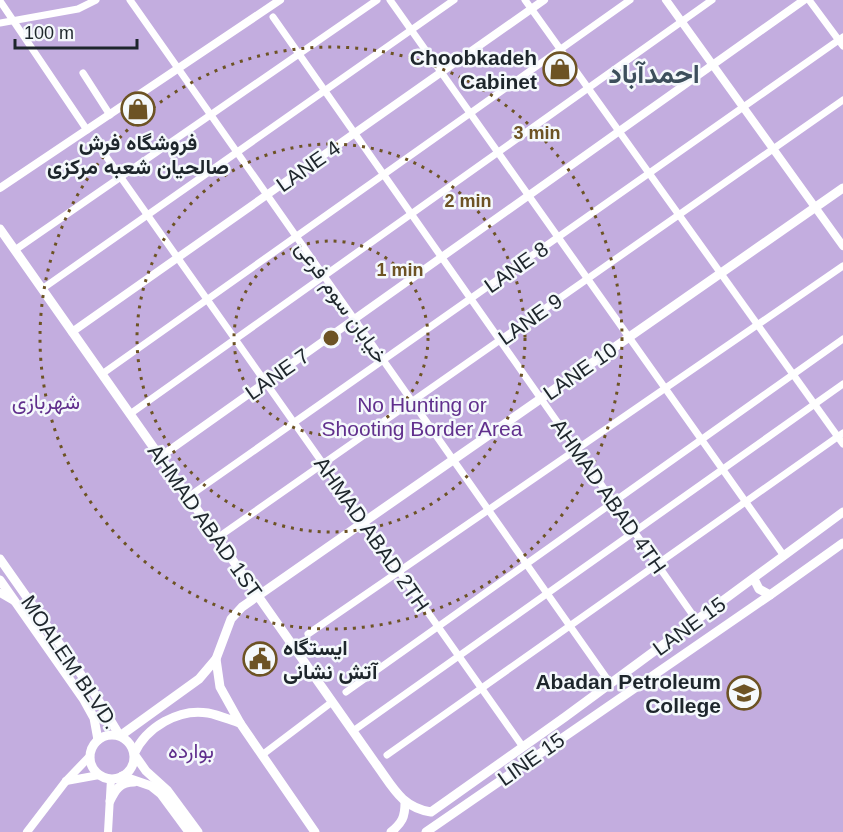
<svg xmlns="http://www.w3.org/2000/svg" width="843" height="832" viewBox="0 0 843 832" font-family="Helvetica,Vazirmatn,sans-serif">
  <style>
    .green { fill: #c3addf }
    .lines { fill: none; stroke-linecap: round; stroke-linejoin: round }
    .minor { stroke: #fff; stroke-width: 7 }
    .tertiary { stroke: #fff; stroke-width: 8 }
    .secondary { stroke: #fff; stroke-width: 9 }
    .ring { fill: none; stroke: #6d5324; stroke-width: 3; stroke-dasharray: 3 6 }
    .labels { text-anchor: middle; dominant-baseline: central; stroke-width: 5; stroke-linejoin: round; paint-order: stroke }
    .poi-label { font-size: 21px; font-weight: bold; fill: #1e262c; stroke: #f5f9fc; text-anchor: end }
    .street-label { font-size: 21px; fill: #1e262c; stroke: #f5f9fc }
    .park-label { font-size: 21px; fill: #61308d; stroke: #f5f9fc }
    .district-label { font-size: 27px; font-weight: bold; fill: #3d4f5c; stroke: #f5f9fc }
    .centre { fill: #6d5324; stroke: #f5f9fc; stroke-width: 3 }
    .ring-label { font-size: 18px; text-anchor: middle; font-weight: bold; fill: #6d5324; stroke: #f5f9fc; stroke-width: 5; stroke-linejoin: round; paint-order: stroke }
  </style>
  <rect width="100%" height="100%" fill="#d9eeff"/>
  <rect class="green" x="0" y="0" width="843" height="832"/>
  <g class="lines">
    <g class="minor">
      <polyline points="130,0 610,683"/>
      <polyline points="390,0 784,556"/>
      <polyline points="525,0 843,444"/>
      <polyline points="809,0 843,46"/>
      <polyline points="0,1 87,130"/>
      <polyline points="273,17 697,621"/>
      <polyline points="0,23 78,9 96,0"/>
      <polyline points="83,73 110,115"/>
      <polyline points="98,145 523,747"/>
      <polyline points="15,250 377,0"/>
      <polyline points="42,289 454,0"/>
      <polyline points="102,374 630,0"/>
      <polyline points="130,414 712,0"/>
      <polyline points="188,497 843,37"/>
      <polyline points="217,538 843,100"/>
      <polyline points="308,634 843,266"/>
      <polyline points="346,692 843,339"/>
      <polyline points="353,731 843,384"/>
      <polyline points="262,755 332,702"/>
      <polyline points="387,755 843,433"/>
    </g>
    <g class="tertiary">
      <polyline points="666,0 843,246"/>
      <polyline points="0,188 280,0"/>
      <polyline points="72,332 544,0"/>
      <polyline points="160,457 804,0"/>
      <polyline points="0,593 14,601"/>
      <polyline points="66,781 99,775"/>
      <polyline points="27,832 66,781 90,756"/>
      <polyline points="108,832 111,779"/>
    </g>
    <g class="secondary">
      <path d="M0,229L376,764C393,787 401,807 431,812L565,717L843,512"/>
      <polyline points="0,559 94,693 120,736 199,679 216,659 231,619 242,607 843,188"/>
      <polyline points="754,579 759,589 770,595"/>
      <polyline points="0,580 84,700 94,718 98,740"/>
      <polyline points="216,659 220,687 240,723 315,832"/>
      <circle cx="112" cy="757" r="22"/>
      <polyline points="122,776 151,786 161,794 189,832"/>
      <path d="M110,801C115,790 120,782 134,782"/>
      <path d="M198,832L167,790L146,771L134,754C146,727 179,708 208,713C219,715 230,720 240,723"/>
      <path d="M391,832C402,823 405,817 405,803"/>
      <polyline points="426,832 770,595 843,543"/>
    </g>
  </g>
  <g class="ring">
    <circle cx="331" cy="338" r="97"/>
    <circle cx="331" cy="338" r="194"/>
    <circle cx="331" cy="338" r="291"/>
  </g>
  <defs>
    <symbol id="shop-ring" viewBox="-11 -11 22 22"><circle r="9.5" fill="#f5f9fc" stroke="#6d5324" stroke-width="1.5"/><path d="M-5-2.5h2.3a2.7 3.5 0 0 1 5.4 0H5L5.5 6h-11ZM-1.5-2.5h3a1.5 2.3 0 0 0-3 0Z" fill="#6d5324"/></symbol>
    <symbol id="civic-ring" viewBox="-11 -11 22 22"><circle r="9.5" fill="#f5f9fc" stroke="#6d5324" stroke-width="1.5"/><path d="M-.6-6.5H3V-4.5H.6V-3L4-1V1h2V6H-6V1h2V-1L-.6-3ZM-1.2 2.5V6h2.4V2.5Z" fill="#6d5324"/></symbol>
    <symbol id="university-ring" viewBox="-11 -11 22 22"><circle r="9.5" fill="#f5f9fc" stroke="#6d5324" stroke-width="1.5"/><path d="M0-5L7-2L0 1L-7-2ZM-4 1L0 2.5L4 1V4Q0 6-4 4Z" fill="#6d5324"/></symbol>
  </defs>
  <g fill-rule="evenodd">
    <use href="#shop-ring" x="541" y="50" width="38" height="38"/>
    <use href="#shop-ring" x="119" y="90" width="38" height="38"/>
    <use href="#civic-ring" x="241" y="640" width="38" height="38"/>
    <use href="#university-ring" x="725" y="674" width="38" height="38"/>
  </g>
  <g class="labels">
    <g class="poi-label">
      <text x="537" y="57">Choobkadeh<tspan x="537" dy="24">Cabinet</tspan></text>
      <text x="138" y="142" text-anchor="middle">فروشگاه فرش<tspan x="138" dy="24">صالحیان شعبه مرکزی</tspan></text>
      <text x="283" y="647" text-anchor="start">ایستگاه<tspan x="283" dy="24">آتش نشانی</tspan></text>
      <text x="721" y="681">Abadan Petroleum<tspan x="721" dy="24">College</tspan></text>
    </g>
    <g class="street-label">
      <text transform="translate(308 166) rotate(-35)">LANE 4</text>
      <text transform="translate(516 267) rotate(-35)">LANE 8</text>
      <text transform="translate(342 302) rotate(55)">خیابان سوم فرعی</text>
      <text transform="translate(530 319) rotate(-35)">LANE 9</text>
      <text transform="translate(580 371) rotate(-35)">LANE 10</text>
      <text transform="translate(277 374) rotate(-35)">LANE 7</text>
      <text transform="translate(609 496) rotate(55)">AHMAD ABAD 4TH</text>
      <text transform="translate(205 521) rotate(55)">AHMAD ABAD 1ST</text>
      <text transform="translate(372 534) rotate(55)">AHMAD ABAD 2TH</text>
      <text transform="translate(689 626) rotate(-36)">LANE 15</text>
      <text transform="translate(70 662) rotate(56)">MOALEM BLVD.</text>
      <text transform="translate(531 759) rotate(-35)">LINE 15</text>
    </g>
    <g class="park-label">
      <text x="46" y="401">شهربازی</text>
      <text x="422" y="404">No Hunting or<tspan x="422" dy="24">Shooting Border Area</tspan></text>
      <text x="191" y="750">بوارده</text>
    </g>
    <g class="district-label">
      <text x="654" y="74">احمدآباد</text>
    </g>
  </g>
  <circle cx="331" cy="338" r="9" class="centre"/>
  <g class="ring-label">
    <text x="537" y="139">3 min</text>
    <text x="468" y="207">2 min</text>
    <text x="400" y="276">1 min</text>
  </g>
  <path d="M15 39v9h122v-9" fill="none" stroke="#1e262c" stroke-width="3"/>
  <text x="24" y="39" font-size="18" fill="#1e262c" stroke="#f5f9fc" stroke-width="4.5" paint-order="stroke">100 m</text>
</svg>
